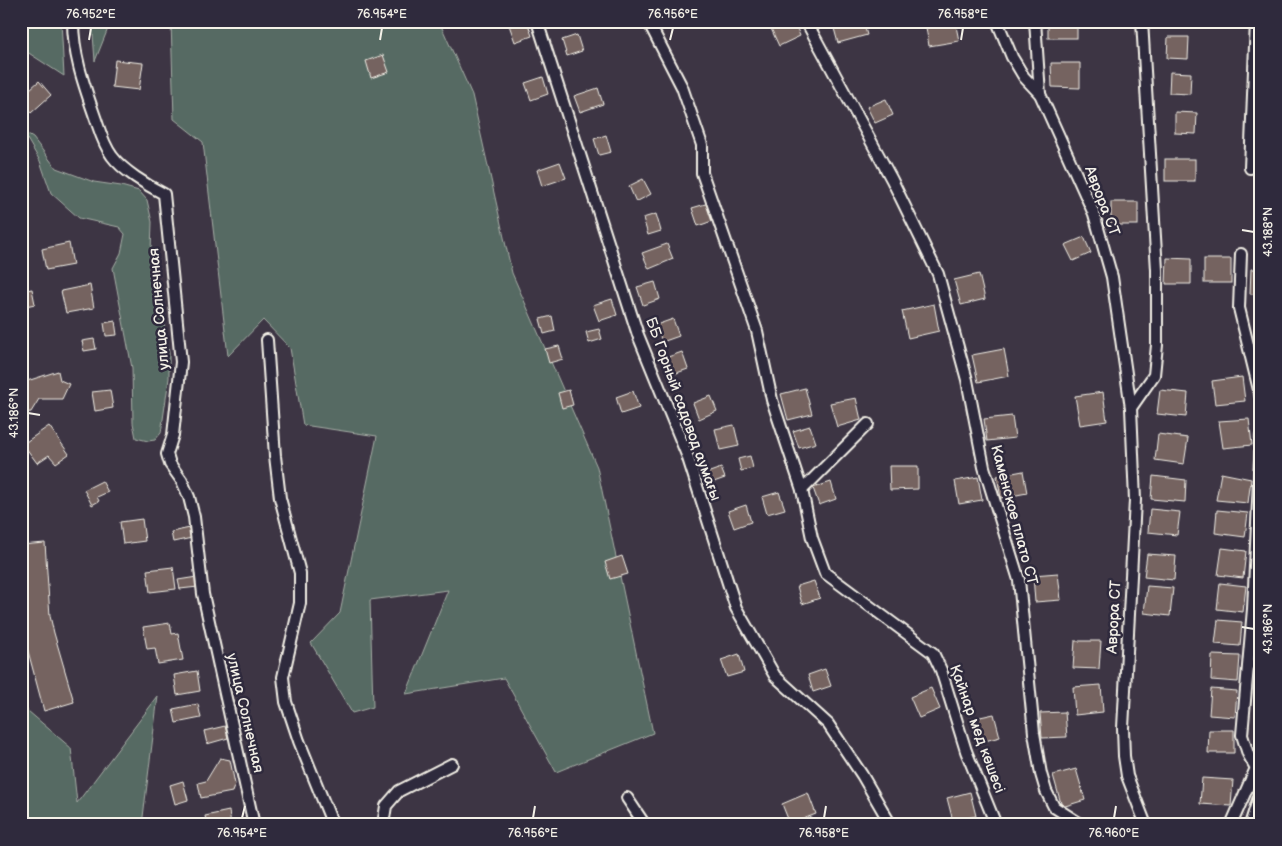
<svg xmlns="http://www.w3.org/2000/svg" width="1282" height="846" viewBox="0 0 1282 846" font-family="'Balsamiq Sans',sans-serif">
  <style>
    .green { fill: #576b64; stroke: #a6aea6 }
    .building { fill: #746361; stroke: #f4f1e8 }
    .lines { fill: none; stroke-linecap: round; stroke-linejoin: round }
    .minor-casing { stroke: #f4f1e8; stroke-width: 14 }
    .tertiary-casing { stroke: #f4f1e8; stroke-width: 16 }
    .minor { stroke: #2f2a3d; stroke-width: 10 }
    .tertiary { stroke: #2f2a3d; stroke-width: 12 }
    .ticks { fill: none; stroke: #f4f1e8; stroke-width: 2 }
    .labels { text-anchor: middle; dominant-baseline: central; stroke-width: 5; stroke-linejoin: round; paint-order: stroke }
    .street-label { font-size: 15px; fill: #f4f1e8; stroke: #2f2a3d }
    .neatline { fill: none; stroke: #f4f1e8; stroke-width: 2 }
    .ticks-label { font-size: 12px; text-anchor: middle; fill: #f4f1e8 }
  </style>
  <rect width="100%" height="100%" fill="#3d3544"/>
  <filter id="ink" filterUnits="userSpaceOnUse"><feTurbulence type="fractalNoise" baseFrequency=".02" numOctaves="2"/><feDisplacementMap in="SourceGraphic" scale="10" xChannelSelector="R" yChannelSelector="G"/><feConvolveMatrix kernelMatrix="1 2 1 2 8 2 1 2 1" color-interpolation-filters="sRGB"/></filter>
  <g filter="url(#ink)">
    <g class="green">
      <polygon points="21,21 61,21 64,76 21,48"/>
      <polygon points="92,21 111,21 95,61"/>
      <polygon points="171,21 439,21 472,95 512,273 597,467 653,733 556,772 504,678 406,694 448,590 370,600 373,707 352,713 311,643 340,613 377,436 303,425 290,348 263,320 228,356 203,142 174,119"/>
      <polygon points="23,132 33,138 56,168 94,182 121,186 139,191 147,200 152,222 151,251 169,353 169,378 161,433 155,440 148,441 136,438 133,423 132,368 113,268 121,253 125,234 119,227 79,218 51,193 40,161"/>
      <polygon points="158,696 142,825 21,825 21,705 71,748 77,803"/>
    </g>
    <g class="building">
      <polygon points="520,21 527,21 532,36 515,42 509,25"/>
      <polygon points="794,21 800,36 779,46 768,22"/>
      <polygon points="832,21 863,21 867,35 838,43"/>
      <polygon points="925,21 955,21 959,41 929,46"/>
      <rect x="1048" y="21" width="29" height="17"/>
      <polygon points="577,35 582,51 567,56 562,40"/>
      <polygon points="1168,37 1189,37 1188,59 1167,58"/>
      <polygon points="383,55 389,72 371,78 366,61"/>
      <polygon points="115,60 143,63 139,90 112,87"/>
      <polygon points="1051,63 1080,63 1080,88 1052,87"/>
      <polygon points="1170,72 1191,73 1190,94 1169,93"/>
      <polygon points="543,77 548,94 531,100 525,83"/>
      <polygon points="39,81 51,95 31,113 21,102 21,97"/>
      <polygon points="598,88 603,104 580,112 574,96"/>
      <polygon points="886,99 893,115 875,123 867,107"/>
      <polygon points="1175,112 1197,113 1196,134 1175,133"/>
      <polygon points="606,135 611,152 599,155 594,139"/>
      <rect x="1165" y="159" width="30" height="22"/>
      <polygon points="560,162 566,178 542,186 537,170"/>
      <polygon points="643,179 651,194 636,202 629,186"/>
      <rect x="1111" y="202" width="27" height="23"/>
      <polygon points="709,203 715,220 698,226 692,208"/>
      <polygon points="656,214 661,231 648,235 643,218"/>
      <polygon points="1084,237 1091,253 1073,261 1065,245"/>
      <polygon points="69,243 73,265 46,270 42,249"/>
      <polygon points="667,244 673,259 649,269 642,253"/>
      <polygon points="1167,258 1191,259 1191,284 1166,284"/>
      <rect x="1204" y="259" width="27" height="24"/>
      <polygon points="1251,269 1261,269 1261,295 1250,294"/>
      <polygon points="979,274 985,299 961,305 954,280"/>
      <polygon points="655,282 660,299 643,305 637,287"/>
      <polygon points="90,285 94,308 66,313 61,291"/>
      <polygon points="32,289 35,304 21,307 21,291"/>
      <polygon points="612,299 617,315 599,321 593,305"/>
      <polygon points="934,304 939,331 908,338 902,311"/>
      <polygon points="552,316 555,331 544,334 540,319"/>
      <polygon points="673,319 679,336 662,342 656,325"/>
      <polygon points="115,321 117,335 106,336 104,323"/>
      <polygon points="599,329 602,339 589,343 586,332"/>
      <polygon points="94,339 96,349 84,351 82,341"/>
      <polygon points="559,346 563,359 549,363 545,349"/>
      <polygon points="1004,349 1009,376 978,382 972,355"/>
      <polygon points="682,352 688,369 671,375 665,358"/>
      <polygon points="58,371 60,380 69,384 62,399 39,399 31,412 22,413 21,383"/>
      <polygon points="1242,377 1245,401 1215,404 1212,381"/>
      <polygon points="805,388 812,414 788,420 781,394"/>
      <polygon points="110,390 113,408 95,411 92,392"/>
      <polygon points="569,390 573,405 562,408 558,393"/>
      <polygon points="1160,390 1188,393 1186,417 1157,414"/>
      <polygon points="633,391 639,408 621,414 616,397"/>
      <polygon points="1103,392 1107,421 1080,425 1075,396"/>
      <polygon points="711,396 717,411 699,419 693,403"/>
      <polygon points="856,398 861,420 837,427 830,403"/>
      <polygon points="1012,416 1015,438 987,441 984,419"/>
      <polygon points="1249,419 1252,445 1223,448 1219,421"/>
      <polygon points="734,425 739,446 720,450 715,429"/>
      <polygon points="49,426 69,454 56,463 49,455 37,463 23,444"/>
      <polygon points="810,426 816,443 799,448 793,431"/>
      <polygon points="1158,434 1188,438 1184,464 1155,460"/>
      <polygon points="750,456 753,468 741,471 738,459"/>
      <polygon points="889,466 918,466 918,489 890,490"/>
      <polygon points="721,468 725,478 711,483 707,473"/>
      <polygon points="1023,471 1027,493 1001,498 997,476"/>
      <polygon points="1221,473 1251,479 1248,503 1216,500"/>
      <polygon points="1153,476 1186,480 1185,502 1151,499"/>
      <polygon points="978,477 982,500 959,504 955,481"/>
      <polygon points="102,481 108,492 97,497 99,501 92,505 84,490"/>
      <polygon points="831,482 836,499 819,505 813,488"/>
      <polygon points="779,492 785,509 767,514 762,497"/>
      <polygon points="746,505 751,522 734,528 728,511"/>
      <polygon points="1150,509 1180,512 1177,535 1148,532"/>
      <polygon points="1217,510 1248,513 1245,537 1215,533"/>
      <polygon points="142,519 145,541 123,544 120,522"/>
      <polygon points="190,528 192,538 173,542 171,532"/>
      <polygon points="45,543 50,616 54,633 74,702 44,711 25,640 22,619 21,545"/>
      <polygon points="1222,548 1246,551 1243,578 1218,575"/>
      <polygon points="1147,554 1176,556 1174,580 1144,577"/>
      <polygon points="622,556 628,574 610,579 605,562"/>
      <polygon points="173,567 176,589 150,592 147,570"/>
      <polygon points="1058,573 1061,600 1035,602 1033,575"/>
      <polygon points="197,577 198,587 180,589 178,580"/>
      <polygon points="814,581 820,598 802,604 797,586"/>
      <polygon points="1220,583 1246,586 1243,612 1217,609"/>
      <polygon points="1147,586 1173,588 1170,616 1144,613"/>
      <polygon points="1218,620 1242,622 1240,646 1215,644"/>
      <polygon points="170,623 172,634 178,633 183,660 158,664 155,648 147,649 143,627"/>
      <polygon points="1075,641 1101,641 1099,669 1073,668"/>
      <polygon points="739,654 744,672 727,677 721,660"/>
      <polygon points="1212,655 1240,656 1238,682 1211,680"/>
      <polygon points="825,669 831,686 813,692 808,675"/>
      <polygon points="197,671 200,691 177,695 174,675"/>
      <polygon points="1101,685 1103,712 1075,715 1073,687"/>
      <polygon points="931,688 940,709 919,718 910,697"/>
      <polygon points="1211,689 1237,691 1235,717 1209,715"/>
      <polygon points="198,704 201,718 176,723 173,709"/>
      <polygon points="1065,712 1067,737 1042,738 1040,713"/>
      <polygon points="994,714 1000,737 977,743 971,719"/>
      <polygon points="225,726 228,738 207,744 204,731"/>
      <polygon points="1209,730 1234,730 1234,753 1208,753"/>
      <polygon points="220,758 230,760 235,784 232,792 201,798 198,783 206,781"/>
      <polygon points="1076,769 1085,800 1062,807 1053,775"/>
      <polygon points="1202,778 1233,780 1231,806 1200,804"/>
      <polygon points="183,781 188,800 175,804 170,785"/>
      <polygon points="970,792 976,816 953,821 947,798"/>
      <polygon points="808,793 816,814 790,824 782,804"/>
      <polygon points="229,811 231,825 207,825 205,816"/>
    </g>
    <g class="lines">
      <defs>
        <g id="minor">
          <path d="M73,21C73,55 84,85 95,117C100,131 103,144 112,156C122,170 148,186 164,194L181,362L173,435L167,454L170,464L182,481L189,497L194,517L203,594L254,825"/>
          <polyline points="537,21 638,335 687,455 736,608 775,676 828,724 862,775 891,825"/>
          <polyline points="648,21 682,87 702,145 702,173 757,331 772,400 802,490 812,538 825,573 933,653 941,670 966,751 996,825"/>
          <polyline points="806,21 892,180 938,274 967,380 984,467 1019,580 1034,733 1041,774 1046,791 1054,807 1082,825"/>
          <polyline points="997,21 1012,57 1024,77 1040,94 1094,214 1112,277 1131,408 1135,500 1123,728 1124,756 1127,776 1146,825"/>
          <polyline points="1035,21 1040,94"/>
          <polyline points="1250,168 1256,21"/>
          <polyline points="1241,254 1239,308 1261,398"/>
          <polyline points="267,340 275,456 280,498 300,573 300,603 283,677 286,702 299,741 333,825"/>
          <polyline points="1131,408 1154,375 1157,345 1157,270 1142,21"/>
          <polyline points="802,490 868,424"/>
          <polyline points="1256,768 1248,754 1242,735 1253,609 1261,437"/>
          <polyline points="627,798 645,825"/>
          <polyline points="383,825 386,806 399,791 452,764"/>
          <polyline points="1231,825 1256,768 1261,764"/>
        </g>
        <polyline id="tertiary" points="1251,825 1261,794"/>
      </defs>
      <use href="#minor" class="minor-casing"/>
      <use href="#tertiary" class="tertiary-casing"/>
      <use href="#minor" class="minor"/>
      <use href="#tertiary" class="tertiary"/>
    </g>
  </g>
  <path class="ticks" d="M89,40L91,28M380,40L382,28M670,40L673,28M961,40L963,28M1242,230L1254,232M28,413L40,415M1242,627L1254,629M242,818L245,806M533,818L535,806M824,818L826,806M1114,818L1116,806"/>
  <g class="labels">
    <g class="street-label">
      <text transform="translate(1102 201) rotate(69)">Аврора СТ</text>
      <text transform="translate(159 309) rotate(-95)">улица Солнечная</text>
      <text transform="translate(683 409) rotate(70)">ББ Горный садовод аумағы</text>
      <text transform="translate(1014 515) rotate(75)">Каменское плато СТ</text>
      <text transform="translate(1114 617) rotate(-87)">Аврора СТ</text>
      <text transform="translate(245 713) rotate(77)">улица Солнечная</text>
      <text transform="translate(977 729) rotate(70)">Қайнар мед көшесі</text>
    </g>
  </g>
  <rect width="1282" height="846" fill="none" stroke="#2f2a3d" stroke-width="55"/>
  <rect x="28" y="28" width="1226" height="790" class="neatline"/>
  <g class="ticks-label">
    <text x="91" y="18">76.952°E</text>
    <text x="382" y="18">76.954°E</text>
    <text x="673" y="18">76.956°E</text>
    <text x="963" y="18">76.958°E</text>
    <text transform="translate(1268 232) rotate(-90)" y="4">43.188°N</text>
    <text transform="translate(14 413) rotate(-90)" y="4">43.186°N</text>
    <text transform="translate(1268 629) rotate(-90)" y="4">43.186°N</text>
    <text x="242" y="837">76.954°E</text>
    <text x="533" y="837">76.956°E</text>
    <text x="824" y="837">76.958°E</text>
    <text x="1114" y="837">76.960°E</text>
  </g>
</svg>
